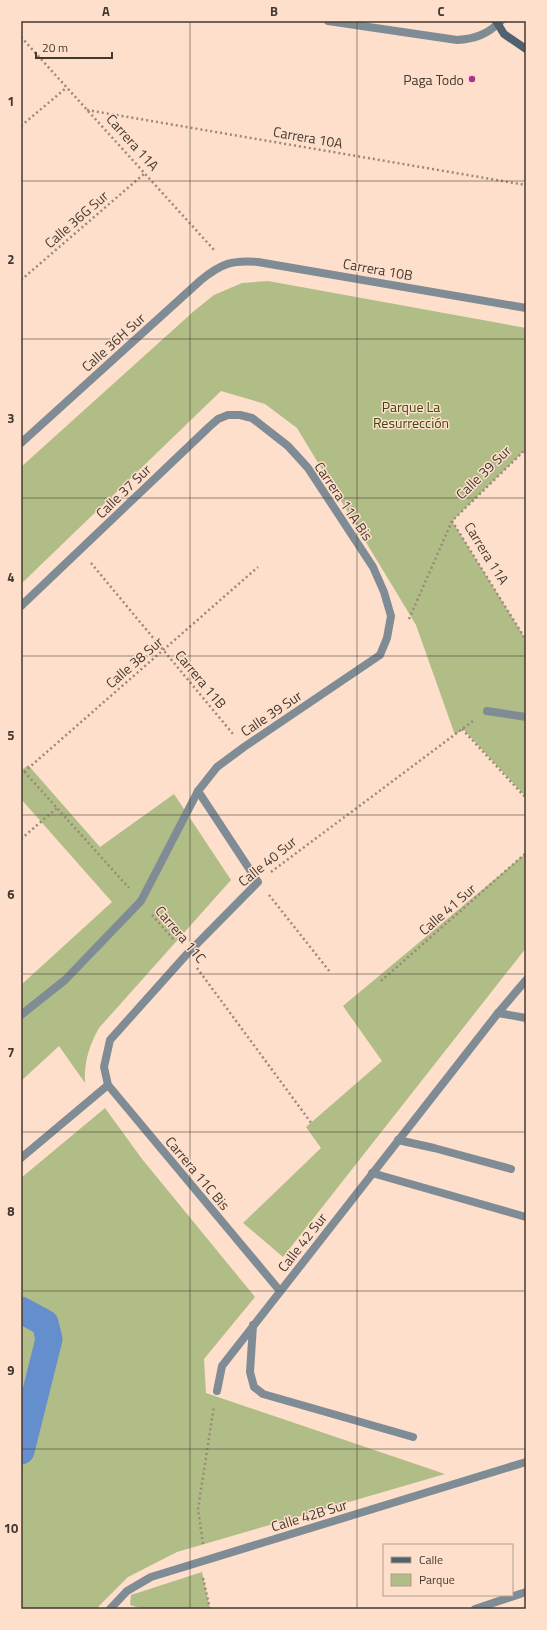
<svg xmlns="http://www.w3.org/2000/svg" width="547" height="1630" viewBox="0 0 547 1630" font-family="'Titillium Web',sans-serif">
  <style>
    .green { fill: #b1bd86 }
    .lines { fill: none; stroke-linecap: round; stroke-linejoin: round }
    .canal { stroke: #648ecc; stroke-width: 27 }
    .path { stroke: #9c887a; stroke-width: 2.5; stroke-dasharray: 2 3; stroke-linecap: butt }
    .service { stroke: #808c95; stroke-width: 8 }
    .minor { stroke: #808c95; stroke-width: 8 }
    .tertiary { stroke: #808c95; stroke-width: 8 }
    .secondary { stroke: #51626f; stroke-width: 8 }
    .grid { fill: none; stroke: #443931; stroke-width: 1; stroke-opacity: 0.55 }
    .poi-dot { fill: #aa348c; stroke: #fddfcb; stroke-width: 1.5 }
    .labels { text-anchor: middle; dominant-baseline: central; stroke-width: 3; stroke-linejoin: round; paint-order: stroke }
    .poi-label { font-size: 14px; fill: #443931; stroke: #fddfcb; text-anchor: end }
    .street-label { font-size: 14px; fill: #443931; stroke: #fddfcb }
    .park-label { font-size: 14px; fill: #3e470b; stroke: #fddfcb }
    .neatline { fill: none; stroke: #443931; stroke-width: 1.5 }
    .grid-label { font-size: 13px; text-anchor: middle; font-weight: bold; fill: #443931 }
  </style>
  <rect width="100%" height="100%" fill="#fddfcb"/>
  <g class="green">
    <polygon points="268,281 526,328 526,449 452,521 526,640 526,797 463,729 455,735 416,625 297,428 265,404 221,391 21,584 21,467 194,311 214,295 242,283"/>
    <path d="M28,765L100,847L174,794L231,880L99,1028C89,1046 84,1062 85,1083L59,1046L21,1081V985L112,902L21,799V771Z"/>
    <polygon points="526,853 526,948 283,1257 243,1223 321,1148 306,1127 382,1061 343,1006"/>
    <polygon points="105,1108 142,1159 255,1297 204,1359 206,1393 445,1474 177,1552 128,1577 99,1606 98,1609 21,1609 21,1178"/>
    <polygon points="202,1572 210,1609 143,1609 130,1605 131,1595"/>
  </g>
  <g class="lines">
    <polyline class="canal" points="21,1310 45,1323 49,1339 21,1451"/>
    <g class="path">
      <polyline points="21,37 215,251"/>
      <polyline points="87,110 526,185"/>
      <polyline points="21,126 66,88"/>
      <polyline points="21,280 144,174"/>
      <polyline points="452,521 526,640"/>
      <polyline points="91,563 233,734"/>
      <polyline points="409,619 452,521 526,449"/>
      <polyline points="462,729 526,798"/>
      <polyline points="21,768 129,888"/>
      <polyline points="24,772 258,567"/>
      <polyline points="21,839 57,808"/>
      <polyline points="271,872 473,721"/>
      <polyline points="269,895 330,972"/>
      <polyline points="152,915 175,941"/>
      <polyline points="197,968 312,1124"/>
      <polyline points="381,981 526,853"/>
      <polyline points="203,1544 198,1509 214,1406"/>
      <polyline points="203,1578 210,1609"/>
    </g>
    <g class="service">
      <polyline points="498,1013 526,1018"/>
      <polyline points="398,1140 434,1148 511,1169"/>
      <polyline points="372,1173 526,1217"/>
      <polyline points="253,1325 250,1372 254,1387 263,1394 413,1437"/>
    </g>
    <g class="minor">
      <path d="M328,21L457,40C475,39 488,34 501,21"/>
      <polyline points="21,606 209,427 218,419 228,415 240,415 252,418 288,446 308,468 373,567 384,592 391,616 387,638 380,655 244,747 217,767 198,791 141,901 65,980 21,1015"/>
      <polyline points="487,711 526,717"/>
      <polyline points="198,791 258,882 187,954 110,1040 104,1067 108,1085 280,1291"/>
      <polyline points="21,1158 108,1085"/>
      <polyline points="217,1391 222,1366 498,1013 526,980"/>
      <polyline points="110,1609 127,1591 151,1577 526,1462"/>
    </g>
    <g class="tertiary">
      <path d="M21,443L201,280C222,263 232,260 258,262L526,308"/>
      <polyline points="475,1609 526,1592"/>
    </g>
    <polyline class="secondary" points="496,21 504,34 526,49"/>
  </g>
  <path class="grid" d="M190,21V1609M357,21V1609M21,181H526M21,339H526M21,498H526M21,656H526M21,815H526M21,974H526M21,1132H526M21,1291H526M21,1449H526"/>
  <circle class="poi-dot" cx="472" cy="79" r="4"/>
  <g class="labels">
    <g class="poi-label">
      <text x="464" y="79">Paga Todo</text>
    </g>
    <g class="street-label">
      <text transform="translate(308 137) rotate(10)">Carrera 10A</text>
      <text transform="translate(133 142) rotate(48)">Carrera 11A</text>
      <text transform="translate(76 219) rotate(-41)">Calle 36G Sur</text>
      <text transform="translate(378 269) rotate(10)">Carrera 10B</text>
      <text transform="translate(113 342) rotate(-42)">Calle 36H Sur</text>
      <text transform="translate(483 472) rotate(-44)">Calle 39 Sur</text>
      <text transform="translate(123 491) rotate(-44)">Calle 37 Sur</text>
      <text transform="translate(344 501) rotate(56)">Carrera 11A Bis</text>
      <text transform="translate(487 553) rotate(58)">Carrera 11A</text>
      <text transform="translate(134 662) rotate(-41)">Calle 38 Sur</text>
      <text transform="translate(201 679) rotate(50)">Carrera 11B</text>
      <text transform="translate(271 713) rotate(-34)">Calle 39 Sur</text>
      <text transform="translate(267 861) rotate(-39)">Calle 40 Sur</text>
      <text transform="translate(447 909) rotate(-41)">Calle 41 Sur</text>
      <text transform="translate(181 934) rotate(50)">Carrera 11C</text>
      <text transform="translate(198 1173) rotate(50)">Carrera 11C Bis</text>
      <text transform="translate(302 1242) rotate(-52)">Calle 42 Sur</text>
      <text transform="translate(309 1515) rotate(-17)">Calle 42B Sur</text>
    </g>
    <g class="park-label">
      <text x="411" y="406">Parque La<tspan x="411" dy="16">Resurrección</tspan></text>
    </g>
  </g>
  <rect width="547" height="1630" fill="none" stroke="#fddfcb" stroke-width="44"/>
  <rect x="383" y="1544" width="130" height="52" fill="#fddfcb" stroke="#b39d8d"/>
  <rect x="391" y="1557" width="20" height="6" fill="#51626f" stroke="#b39d8d"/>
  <text x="419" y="1564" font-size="12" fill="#443931">Calle</text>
  <rect x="391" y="1574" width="20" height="12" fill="#b1bd86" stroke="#b39d8d"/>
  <text x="419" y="1584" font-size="12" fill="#443931">Parque</text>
  <path d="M36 52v6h76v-6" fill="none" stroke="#443931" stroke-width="2"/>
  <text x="42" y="52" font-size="12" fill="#443931" stroke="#fddfcb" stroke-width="3" paint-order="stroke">20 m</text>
  <rect x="22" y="22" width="503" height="1586" class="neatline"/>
  <g class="grid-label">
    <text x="106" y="16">A</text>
    <text x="274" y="16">B</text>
    <text x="441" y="16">C</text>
    <text x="11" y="106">1</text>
    <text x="11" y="264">2</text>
    <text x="11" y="423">3</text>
    <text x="11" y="582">4</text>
    <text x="11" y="740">5</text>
    <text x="11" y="899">6</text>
    <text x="11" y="1057">7</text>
    <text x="11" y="1216">8</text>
    <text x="11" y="1375">9</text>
    <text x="11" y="1533">10</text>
  </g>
</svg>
